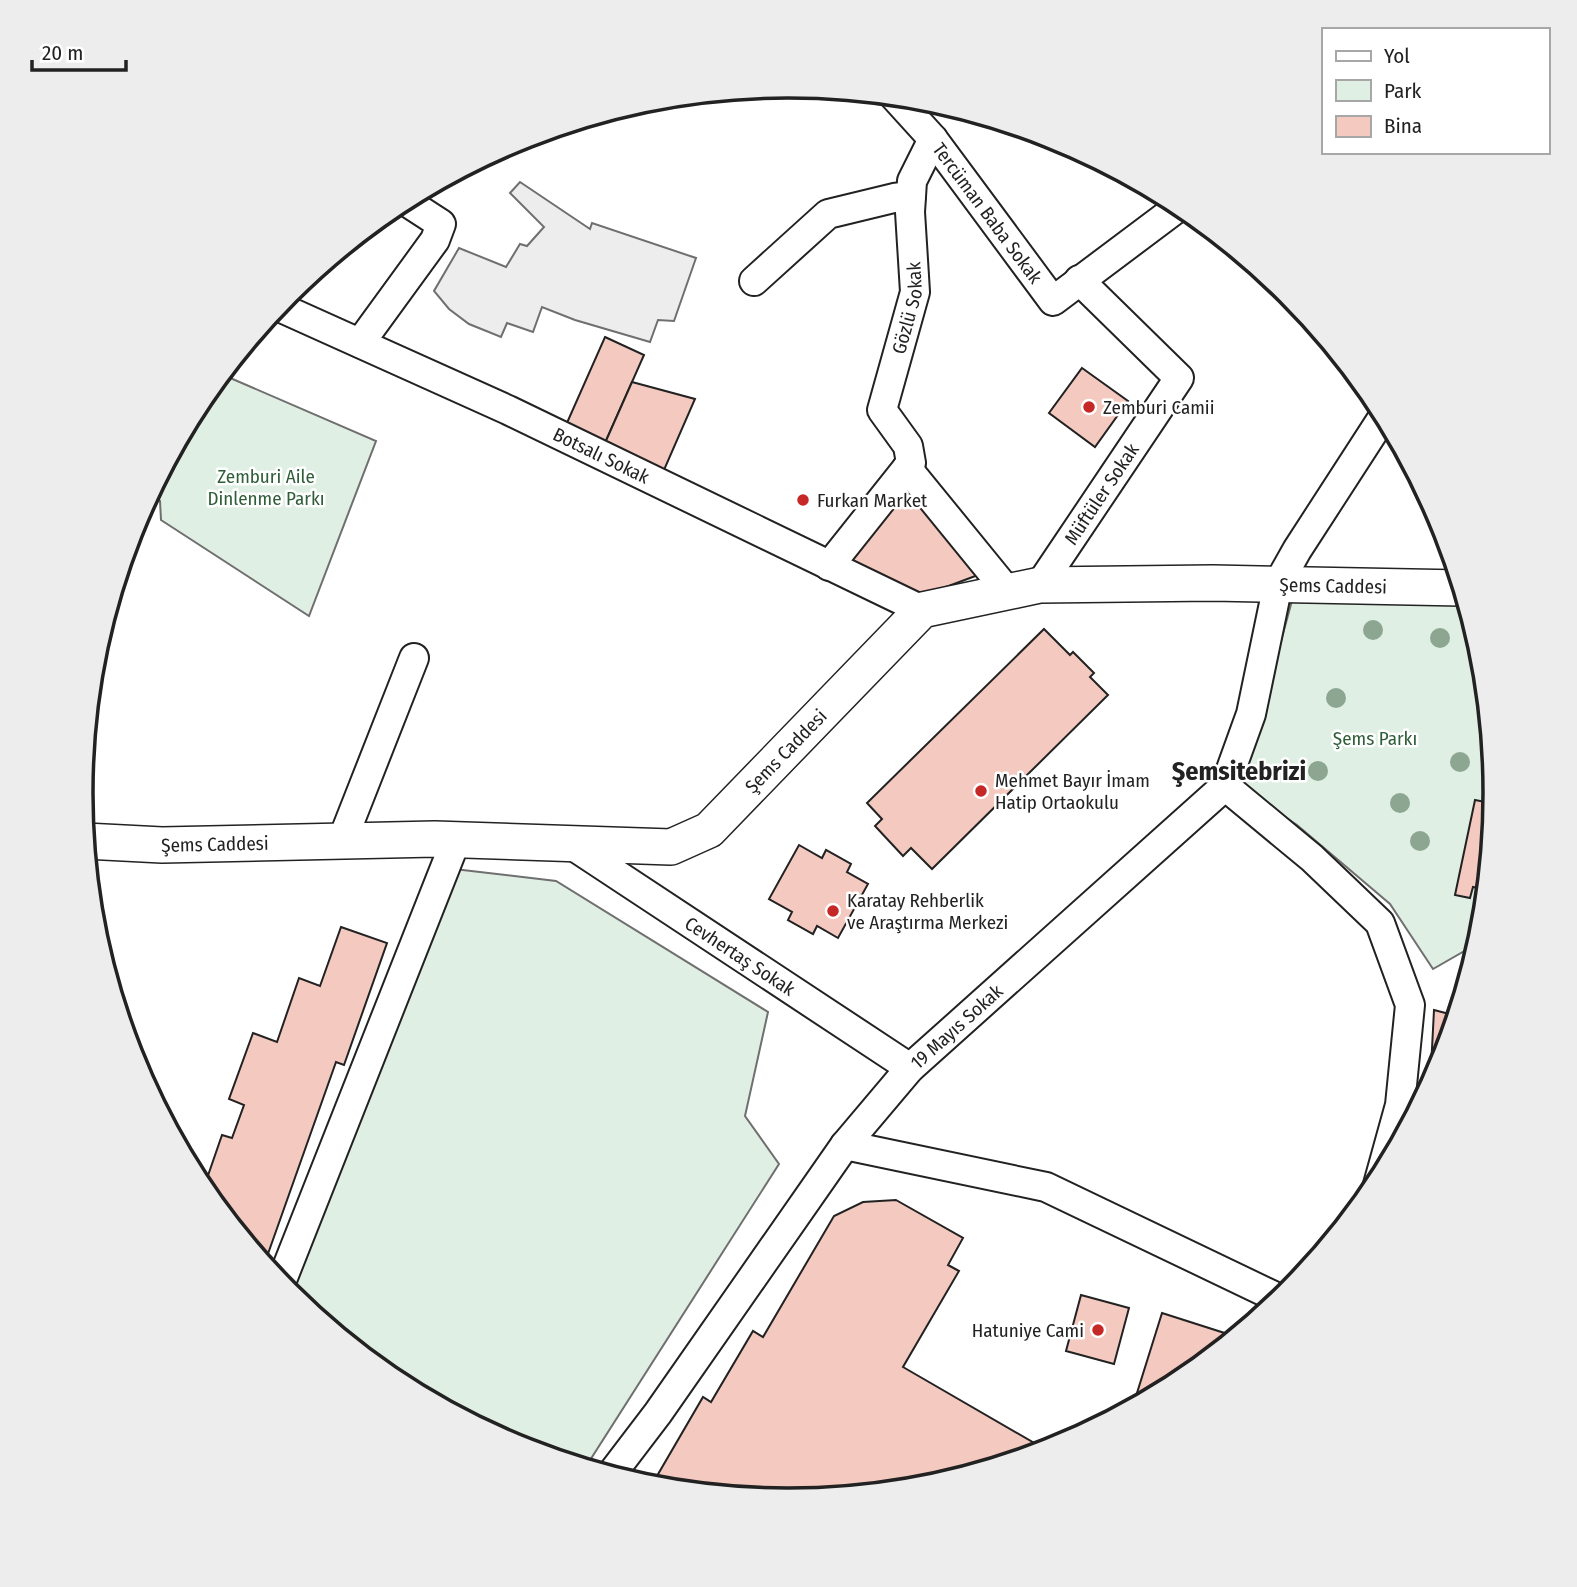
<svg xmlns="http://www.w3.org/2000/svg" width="1577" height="1587" viewBox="0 0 1577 1587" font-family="'Fira Sans Condensed',sans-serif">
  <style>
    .green { fill: #e0efe3; stroke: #6f6f6f; stroke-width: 2 }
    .parking { fill: #ededed; stroke: #6f6f6f; stroke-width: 2 }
    .building { fill: #f3c9c0; stroke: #222; stroke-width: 2 }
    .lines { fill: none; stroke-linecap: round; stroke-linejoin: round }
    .minor-casing { stroke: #222; stroke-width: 32 }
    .tertiary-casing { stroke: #222; stroke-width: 38 }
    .minor { stroke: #fff; stroke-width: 28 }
    .tertiary { stroke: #fff; stroke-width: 35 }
    .tree { fill: #8da692 }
    .poi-dot { fill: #c62828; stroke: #fff; stroke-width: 2.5 }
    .labels { text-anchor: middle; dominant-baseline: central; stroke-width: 5; stroke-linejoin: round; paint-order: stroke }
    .street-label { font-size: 19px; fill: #222; stroke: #fff }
    .poi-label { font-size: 19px; fill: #222; stroke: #fff; text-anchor: start }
    .park-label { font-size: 19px; fill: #2f5e38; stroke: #fff }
    .district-label { font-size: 26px; font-weight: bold; fill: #222; stroke: #fff }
    .rim { fill: none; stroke: #222; stroke-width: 3.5 }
  </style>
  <rect width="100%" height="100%" fill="#fff"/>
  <g class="green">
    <polygon points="221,374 376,441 309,616 161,520 160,501 151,492 200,400"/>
    <polygon points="1293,597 1466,601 1483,656 1496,794 1483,932 1480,942 1433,969 1390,904 1297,825 1241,788"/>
    <polygon points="454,869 556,881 768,1012 745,1116 779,1164 585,1468 517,1447 395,1382 288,1294"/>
  </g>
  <polygon class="parking" points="520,182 590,229 592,223 696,258 674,321 658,320 650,342 575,320 542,307 533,332 507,323 501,337 469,324 449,309 434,291 459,248 506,267 520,244 527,246 544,227 510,193"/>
  <g class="building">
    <polygon points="605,337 644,355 605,443 566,425"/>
    <polygon points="1082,368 1128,401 1095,447 1049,413"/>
    <polygon points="632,382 695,399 664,470 605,443"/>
    <polygon points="912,488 986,572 930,593 908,593 849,562 850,549"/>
    <polygon points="1044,629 1070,655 1073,652 1094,673 1090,677 1108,695 932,869 911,848 903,856 875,826 882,819 867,803"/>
    <polygon points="1475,800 1496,804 1487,890 1473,887 1470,898 1455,895"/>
    <polygon points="799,845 822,858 826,850 851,864 847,872 868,884 838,938 817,926 813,934 788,920 792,912 769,899"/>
    <polygon points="341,927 387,943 344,1065 336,1062 264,1265 203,1190 222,1135 232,1138 244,1105 229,1099 253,1033 277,1042 299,978 320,986"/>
    <polygon points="1434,1010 1457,1016 1442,1065 1430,1087"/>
    <polygon points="896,1200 963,1238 948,1265 959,1271 903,1367 1048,1451 926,1488 788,1501 650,1488 703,1397 711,1402 753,1331 763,1337 834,1216 863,1202"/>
    <polygon points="1081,1295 1129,1308 1114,1364 1066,1351"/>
    <polygon points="1162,1313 1237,1337 1182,1382 1132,1409"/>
  </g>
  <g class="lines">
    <defs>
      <g id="minor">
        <path id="s1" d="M894,96L933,139L1053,301L1181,205"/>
        <polyline points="754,281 828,214 894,198 911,196"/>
        <path id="s2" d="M277,306L508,410L922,610"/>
        <polyline points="360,343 435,240 441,224 404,200"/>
        <polyline points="907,468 1008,592"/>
        <path id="s3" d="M829,566L911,463L908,446L882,410L915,292L910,212L912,181L933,139"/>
        <path id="s4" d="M1040,585L1179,378L1079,280"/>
        <polyline points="1225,786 1312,858 1380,923 1410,1005 1400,1105 1377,1188"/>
        <polyline points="342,841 414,658"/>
        <path id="s5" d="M569,843L910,1068"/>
        <polyline points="845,1145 1046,1187 1282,1300"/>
        <polyline points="280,1285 456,840"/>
        <path id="s6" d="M610,1476L658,1413L845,1145L910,1068L1225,786L1251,714L1278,584L1297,550L1385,414"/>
      </g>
      <g id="tertiary">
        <path id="s7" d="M85,841L162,845L435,839L671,847L709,830L922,610L1040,585L1213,583L1462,588"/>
      </g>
    </defs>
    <use href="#minor" class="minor-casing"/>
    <use href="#tertiary" class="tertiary-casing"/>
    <use href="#minor" class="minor"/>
    <use href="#tertiary" class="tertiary"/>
  </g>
  <g class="tree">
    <circle cx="1373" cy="630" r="10"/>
    <circle cx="1440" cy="638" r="10"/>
    <circle cx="1336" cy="698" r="10"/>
    <circle cx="1460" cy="762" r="10"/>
    <circle cx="1318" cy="771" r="10"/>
    <circle cx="1400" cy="803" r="10"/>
    <circle cx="1420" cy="841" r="10"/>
  </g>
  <g class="poi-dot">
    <circle cx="1089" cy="407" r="7"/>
    <circle cx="803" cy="500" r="7"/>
    <circle cx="981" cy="791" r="7"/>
    <circle cx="833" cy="911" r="7"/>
    <circle cx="1098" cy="1330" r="7"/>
  </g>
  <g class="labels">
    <g class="street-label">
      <text stroke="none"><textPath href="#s1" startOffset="150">Tercüman Baba Sokak</textPath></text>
      <text stroke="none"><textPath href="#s3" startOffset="299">Gözlü Sokak</textPath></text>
      <text stroke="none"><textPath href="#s2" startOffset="357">Botsalı Sokak</textPath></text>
      <text stroke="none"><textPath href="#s4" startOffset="110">Müftüler Sokak</textPath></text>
      <text stroke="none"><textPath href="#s7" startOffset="1348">Şems Caddesi</textPath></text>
      <text stroke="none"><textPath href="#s7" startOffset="738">Şems Caddesi</textPath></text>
      <text stroke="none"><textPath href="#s7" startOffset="130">Şems Caddesi</textPath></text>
      <text stroke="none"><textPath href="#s5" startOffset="205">Cevhertaş Sokak</textPath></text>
      <text stroke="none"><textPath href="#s6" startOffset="569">19 Mayıs Sokak</textPath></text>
    </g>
    <g class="poi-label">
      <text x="1103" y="407">Zemburi Camii</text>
      <text x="817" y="500">Furkan Market</text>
      <text x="995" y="780">Mehmet Bayır İmam<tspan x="995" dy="22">Hatip Ortaokulu</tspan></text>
      <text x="847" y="900">Karatay Rehberlik<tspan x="847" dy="22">ve Araştırma Merkezi</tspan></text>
      <text x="1084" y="1330" text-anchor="end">Hatuniye Cami</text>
    </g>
    <g class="park-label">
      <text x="266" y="476">Zemburi Aile<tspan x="266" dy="22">Dinlenme Parkı</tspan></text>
      <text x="1375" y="738">Şems Parkı</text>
    </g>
    <g class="district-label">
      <text x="1239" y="771">Şemsitebrizi</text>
    </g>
  </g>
  <path d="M0 0H1577V1587H0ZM93 793a695 695 0 1 1 1390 0a695 695 0 1 1-1390 0Z" fill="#ededed" fill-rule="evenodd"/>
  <path class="rim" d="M93 793a695 695 0 1 1 1390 0a695 695 0 1 1-1390 0Z"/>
  <rect x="1322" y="28" width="228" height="126" fill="#ffffff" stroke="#a7a7a7" stroke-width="2"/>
  <rect x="1336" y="51" width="35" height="10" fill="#ffffff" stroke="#a7a7a7" stroke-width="2"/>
  <text x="1384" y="63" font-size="21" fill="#222222">Yol</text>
  <rect x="1336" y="80" width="35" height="21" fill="#e0efe3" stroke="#a7a7a7" stroke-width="2"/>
  <text x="1384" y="98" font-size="21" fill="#222222">Park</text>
  <rect x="1336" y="116" width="35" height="21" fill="#f3c9c0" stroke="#a7a7a7" stroke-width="2"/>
  <text x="1384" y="133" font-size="21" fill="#222222">Bina</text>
  <path d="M32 60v10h94v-10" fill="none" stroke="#222222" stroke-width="3.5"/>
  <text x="42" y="60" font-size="21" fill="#222222" stroke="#ffffff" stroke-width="5" paint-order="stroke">20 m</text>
</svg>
